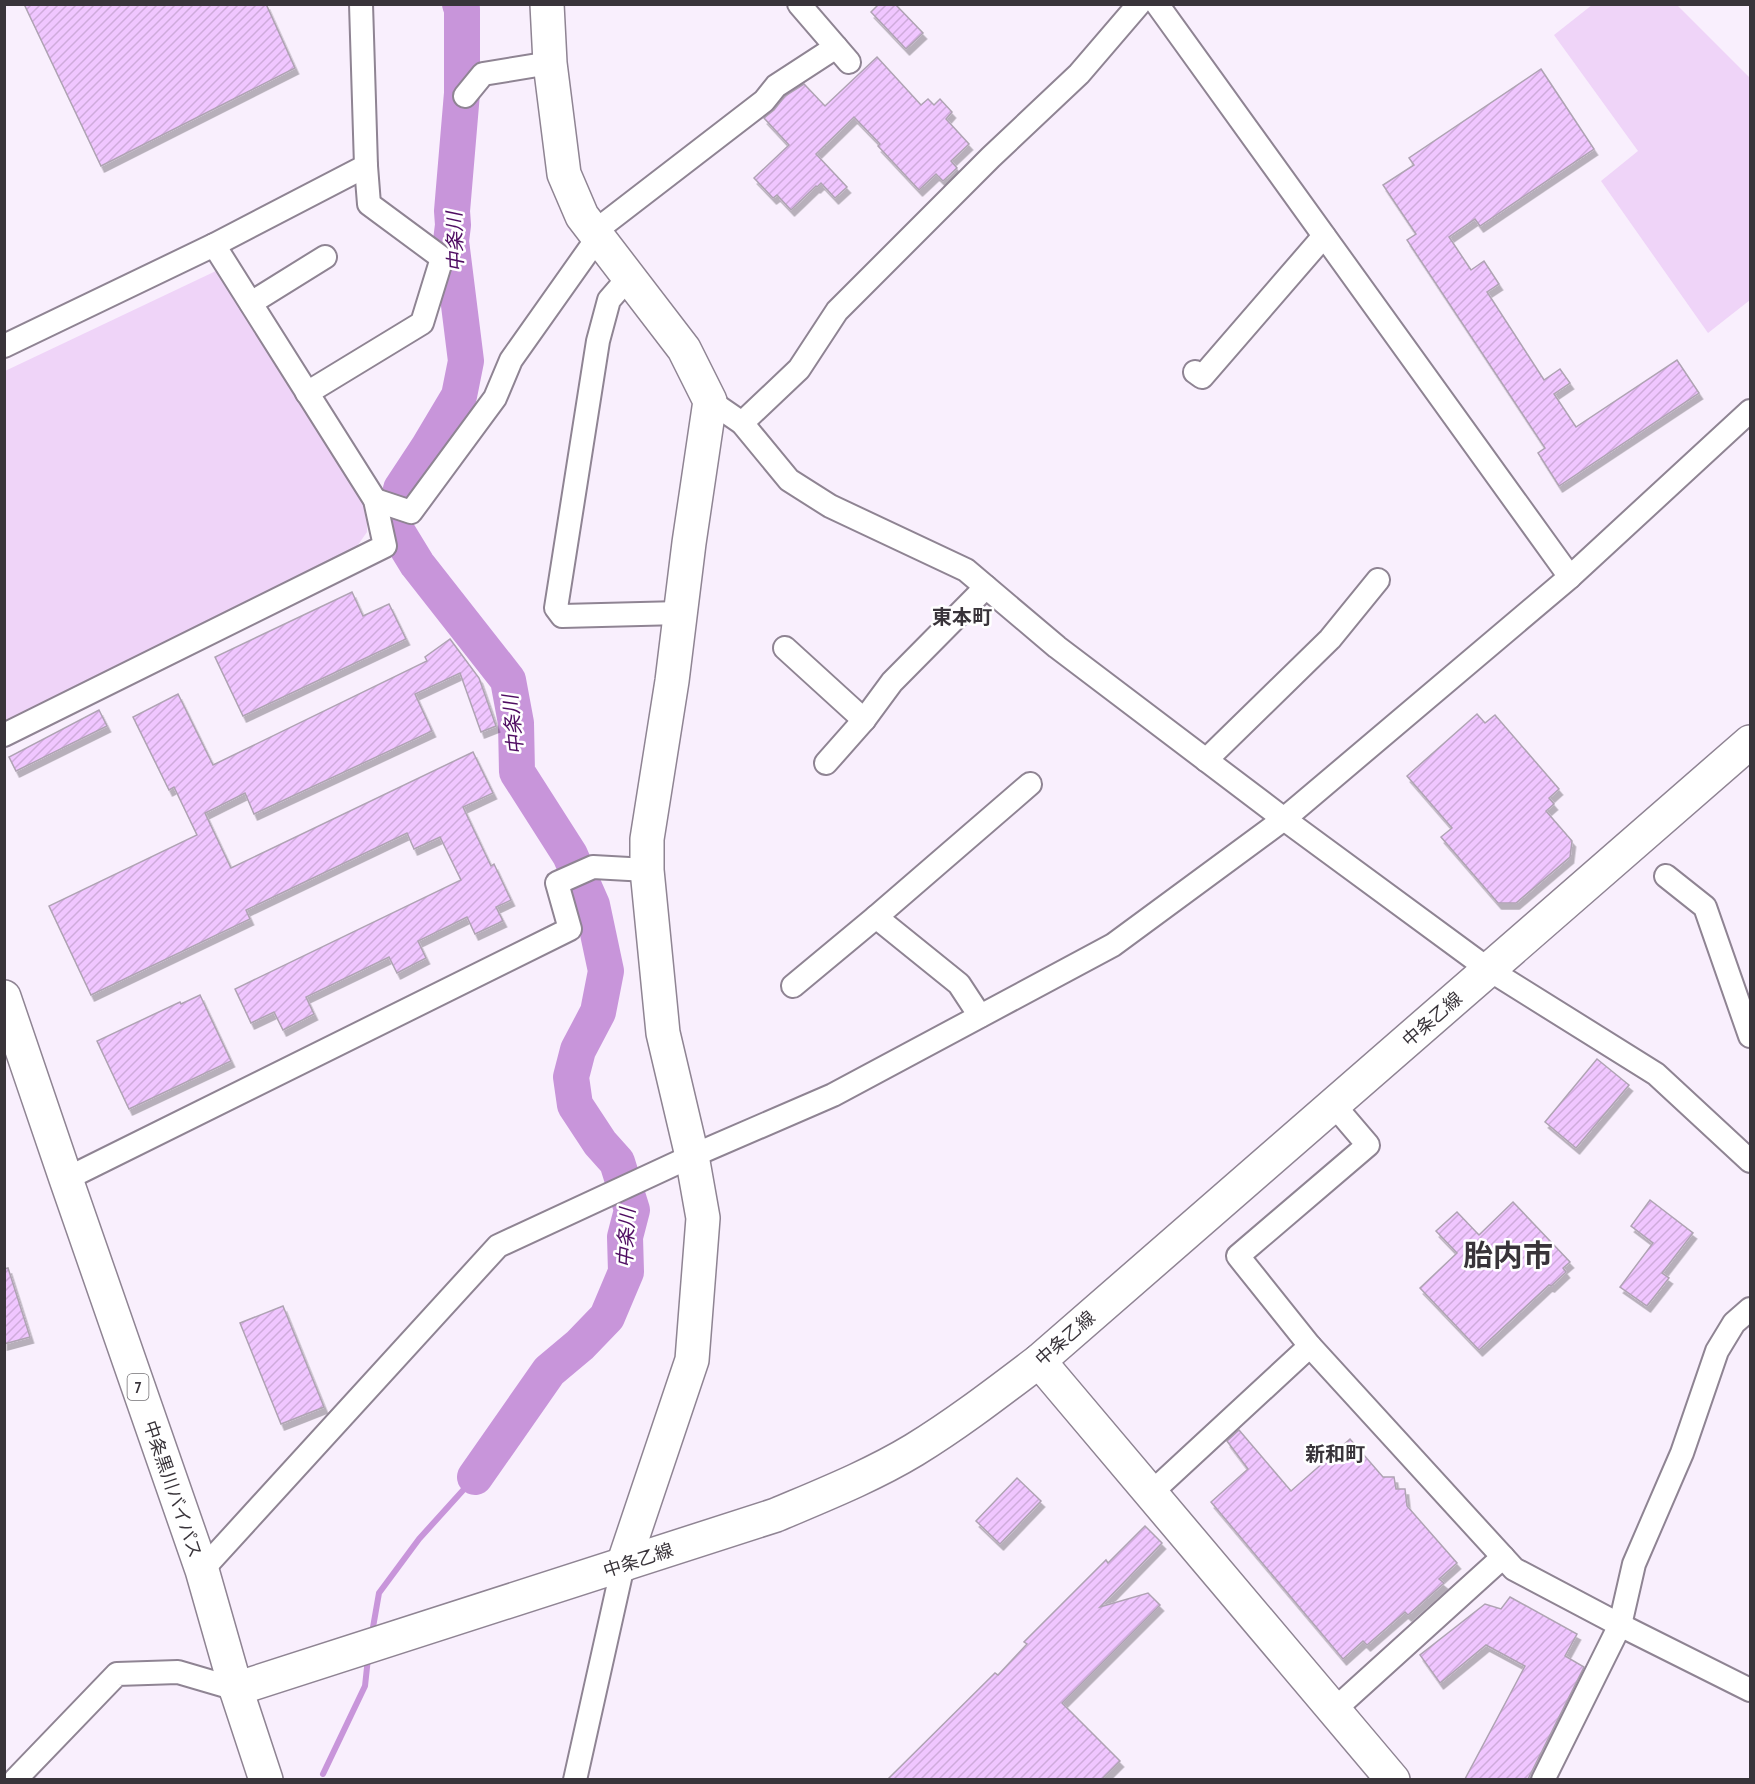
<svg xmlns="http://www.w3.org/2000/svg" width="1755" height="1784" viewBox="0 0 1755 1784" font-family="'PT Sans Narrow','Noto Sans JP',sans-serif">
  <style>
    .pitch { fill: #efd4f8 }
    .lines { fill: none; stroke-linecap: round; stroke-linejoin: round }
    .stream { stroke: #c895da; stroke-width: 6 }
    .river { stroke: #c895da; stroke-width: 36 }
    .building { fill: url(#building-hatch); stroke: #afa3b3; stroke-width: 1.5; filter: url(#shadow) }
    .street-casing { stroke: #8f8493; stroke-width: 26 }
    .secondary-casing { stroke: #8f8493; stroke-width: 36 }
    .highway-casing { stroke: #8f8493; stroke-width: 36 }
    .street { stroke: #fff; stroke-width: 22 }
    .secondary { stroke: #fff; stroke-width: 33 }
    .highway { stroke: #fff; stroke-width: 33 }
    .labels { text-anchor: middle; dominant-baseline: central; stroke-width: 5; stroke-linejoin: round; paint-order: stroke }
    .shield { fill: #fff; stroke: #747175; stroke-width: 1.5 }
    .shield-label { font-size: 16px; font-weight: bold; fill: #39343a }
    .street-label { font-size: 18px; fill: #39343a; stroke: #fff }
    .water-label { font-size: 20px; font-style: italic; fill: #4f0d62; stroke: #fff }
    .neighbourhood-label { font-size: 20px; font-weight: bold; fill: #39343a; stroke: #fff }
    .town-label { font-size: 30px; font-weight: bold; fill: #39343a; stroke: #fff }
  </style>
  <defs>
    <pattern id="building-hatch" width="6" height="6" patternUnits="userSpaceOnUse" patternTransform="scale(1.5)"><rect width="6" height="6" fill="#f0c6ff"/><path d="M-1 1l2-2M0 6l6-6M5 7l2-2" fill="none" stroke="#cfabdb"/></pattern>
    <filter id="shadow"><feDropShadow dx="3.5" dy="6" stdDeviation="0" flood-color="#0004"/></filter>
  </defs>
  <rect width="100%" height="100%" fill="#f9effd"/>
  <g class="pitch">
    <polygon points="1592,5 1677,5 1750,78 1750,300 1708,333 1601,181 1638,151 1554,35"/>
    <polygon points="218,270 367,504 367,532 353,552 5,721 5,371"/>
  </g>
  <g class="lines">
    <g class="stream">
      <polyline points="372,1633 379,1593 419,1539 475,1477"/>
      <polyline points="323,1774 365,1686 368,1658"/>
    </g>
    <polyline class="river" points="460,4 462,9 462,93 452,211 453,225 451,241 466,361 459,396 428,448 401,489 395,528 417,564 508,680 516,723 517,772 570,855 592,905 606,971 598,1012 578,1050 571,1077 575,1105 600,1143 617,1162 632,1210 625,1237 626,1272 607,1317 580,1345 549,1371 475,1477"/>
  </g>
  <g class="building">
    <polygon points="24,4 266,4 295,68 101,166"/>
    <polygon points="879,4 895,4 923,33 906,49 871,12"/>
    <polygon points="877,57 921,105 928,99 934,105 940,99 952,112 946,119 969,144 951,161 957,168 943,181 936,174 919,190 878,146 880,144 854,117 816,154 847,187 835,198 821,183 817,187 816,186 791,210 777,195 773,198 754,178 789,145 764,118 774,110 785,96 804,84 825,106"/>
    <polygon points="1541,69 1594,149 1480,226 1475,219 1449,237 1471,270 1484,261 1499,284 1487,292 1544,380 1560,369 1570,383 1554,394 1576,427 1677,360 1699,393 1559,486 1538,453 1545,448 1407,240 1416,234 1383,185 1414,165 1409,158"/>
    <polygon points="352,592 363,616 389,604 406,639 243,716 215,657"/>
    <polygon points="450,639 479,678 496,726 481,732 460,673 415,694 432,731 254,814 245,793 205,813 231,868 473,752 493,793 463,807 491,866 494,864 511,900 496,907 503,921 475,934 467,917 418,941 426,958 397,973 389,957 306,997 314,1014 283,1030 274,1012 251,1023 235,989 461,880 440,837 414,849 407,833 246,910 250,919 91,995 49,906 197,835 174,787 169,790 133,717 178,694 213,765 427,661 425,657"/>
    <polygon points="99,710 107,726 16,771 9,757"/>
    <polygon points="1477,714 1485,723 1495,715 1559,789 1549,798 1554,804 1546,811 1572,841 1570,857 1516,903 1498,903 1441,837 1452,828 1407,776"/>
    <polygon points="200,995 231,1061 129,1109 97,1041 180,1002 181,1004"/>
    <polygon points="1597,1059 1629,1085 1576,1148 1545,1122"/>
    <polygon points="1650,1200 1693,1233 1662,1273 1669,1278 1647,1306 1620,1287 1653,1243 1631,1226"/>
    <polygon points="1513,1202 1570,1262 1563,1268 1566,1272 1551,1286 1549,1285 1479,1350 1420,1288 1457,1253 1436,1231 1457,1212 1479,1235"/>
    <polygon points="8,1268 30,1337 4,1344 4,1269"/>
    <polygon points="283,1306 324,1407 281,1424 240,1323"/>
    <polygon points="1239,1430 1291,1491 1350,1439 1383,1477 1394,1477 1396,1489 1405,1489 1407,1506 1457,1563 1439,1579 1444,1583 1408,1615 1405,1612 1367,1645 1363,1641 1343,1659 1211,1502 1248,1469 1227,1441"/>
    <polygon points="1017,1478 1041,1501 1000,1544 976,1521"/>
    <polygon points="1145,1526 1162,1543 1100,1607 1148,1593 1160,1605 1062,1703 1120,1761 1102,1779 888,1779 995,1673 998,1675 1027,1644 1024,1642 1106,1560 1108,1563"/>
    <polygon points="1510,1597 1577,1634 1565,1656 1584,1667 1528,1779 1465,1779 1525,1666 1486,1645 1440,1683 1420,1655 1485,1604 1501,1609"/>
  </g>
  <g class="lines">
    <defs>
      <g id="street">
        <polyline points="799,4 849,62"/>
        <polyline points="1157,4 1570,577"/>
        <polyline points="465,96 483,74 550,63"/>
        <polyline points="594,232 764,101 776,86 836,47"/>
        <polyline points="629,277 609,300 598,341 556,608 562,616 680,613"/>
        <polyline points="251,303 325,257"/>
        <polyline points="4,346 214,245 366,166 361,4"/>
        <polyline points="1195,372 1202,377 1324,236"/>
        <polyline points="307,393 422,323 442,258 369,204 366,166"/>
        <polyline points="710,401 742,423 789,480 830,506 966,570 1057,647 1284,819 1488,969 1656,1074 1750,1161"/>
        <polyline points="742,423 799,369 837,311 991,157 1079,74 1139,4"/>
        <polyline points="375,500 411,512 495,398 511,360 598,237"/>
        <polyline points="785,648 864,720"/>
        <polyline points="4,735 385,546 375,500 214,245"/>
        <polyline points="1206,760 1330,639 1378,580"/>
        <polyline points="826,763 864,720 892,682 986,587"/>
        <polyline points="1666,876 1705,907 1750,1036"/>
        <polyline points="876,917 959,984 980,1016"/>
        <polyline points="793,986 876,917 1030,784"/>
        <polyline points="66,1179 570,929 557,883 593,867 647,870"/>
        <polyline points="1310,1346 1238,1256 1368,1145 1333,1104"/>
        <polyline points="1151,1493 1310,1346 1514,1569 1620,1625 1750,1690"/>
        <polyline points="202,1570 498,1246 692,1156 833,1095 1113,945 1284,819 1570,577 1750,411"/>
        <polyline points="1334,1710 1503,1557"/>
        <polyline points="15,1780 117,1674 178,1672 236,1689"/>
        <polyline points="575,1780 623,1565"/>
        <polyline points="1543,1780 1620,1625 1634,1564 1682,1453 1717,1351 1734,1323 1750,1309"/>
      </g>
      <g id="secondary">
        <polyline points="547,4 550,63 564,174 582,216 684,349 710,401 689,543 672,681 647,839 647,870 663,1033 692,1156 703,1218 692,1360 623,1565"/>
        <polyline points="1039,1361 1393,1780"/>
        <path d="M236,1689L776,1515C823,1495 871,1476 914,1450C958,1423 998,1392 1039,1361L1750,742"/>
      </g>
      <polyline id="highway" points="4,997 66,1179 202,1570 236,1689 266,1780"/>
    </defs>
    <use href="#street" class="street-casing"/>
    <use href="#secondary" class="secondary-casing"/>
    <use href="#highway" class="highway-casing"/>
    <use href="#street" class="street"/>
    <use href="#secondary" class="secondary"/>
    <use href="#highway" class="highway"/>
  </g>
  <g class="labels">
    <rect class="shield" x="127.5" y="1374" width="21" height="26" rx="4.5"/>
    <g class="shield-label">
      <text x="138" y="1387">7</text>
    </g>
    <g class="street-label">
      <text transform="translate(1432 1019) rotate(-41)">中条乙線</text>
      <text transform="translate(1065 1338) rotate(-41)">中条乙線</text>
      <text transform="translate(173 1489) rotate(71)">中条黒川バイパス</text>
      <text transform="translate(638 1560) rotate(-18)">中条乙線</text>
    </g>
    <g class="water-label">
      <text transform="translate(455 242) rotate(-92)">中条川</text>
      <text transform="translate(513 725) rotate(-96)">中条川</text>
      <text transform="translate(626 1238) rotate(-87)">中条川</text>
    </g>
    <g class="neighbourhood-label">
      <text x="962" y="617">東本町</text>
      <text x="1335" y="1454">新和町</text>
    </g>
    <g class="town-label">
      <text x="1508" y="1254">胎内市</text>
    </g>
  </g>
  <rect width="1755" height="1784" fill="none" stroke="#39343a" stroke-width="12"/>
</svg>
